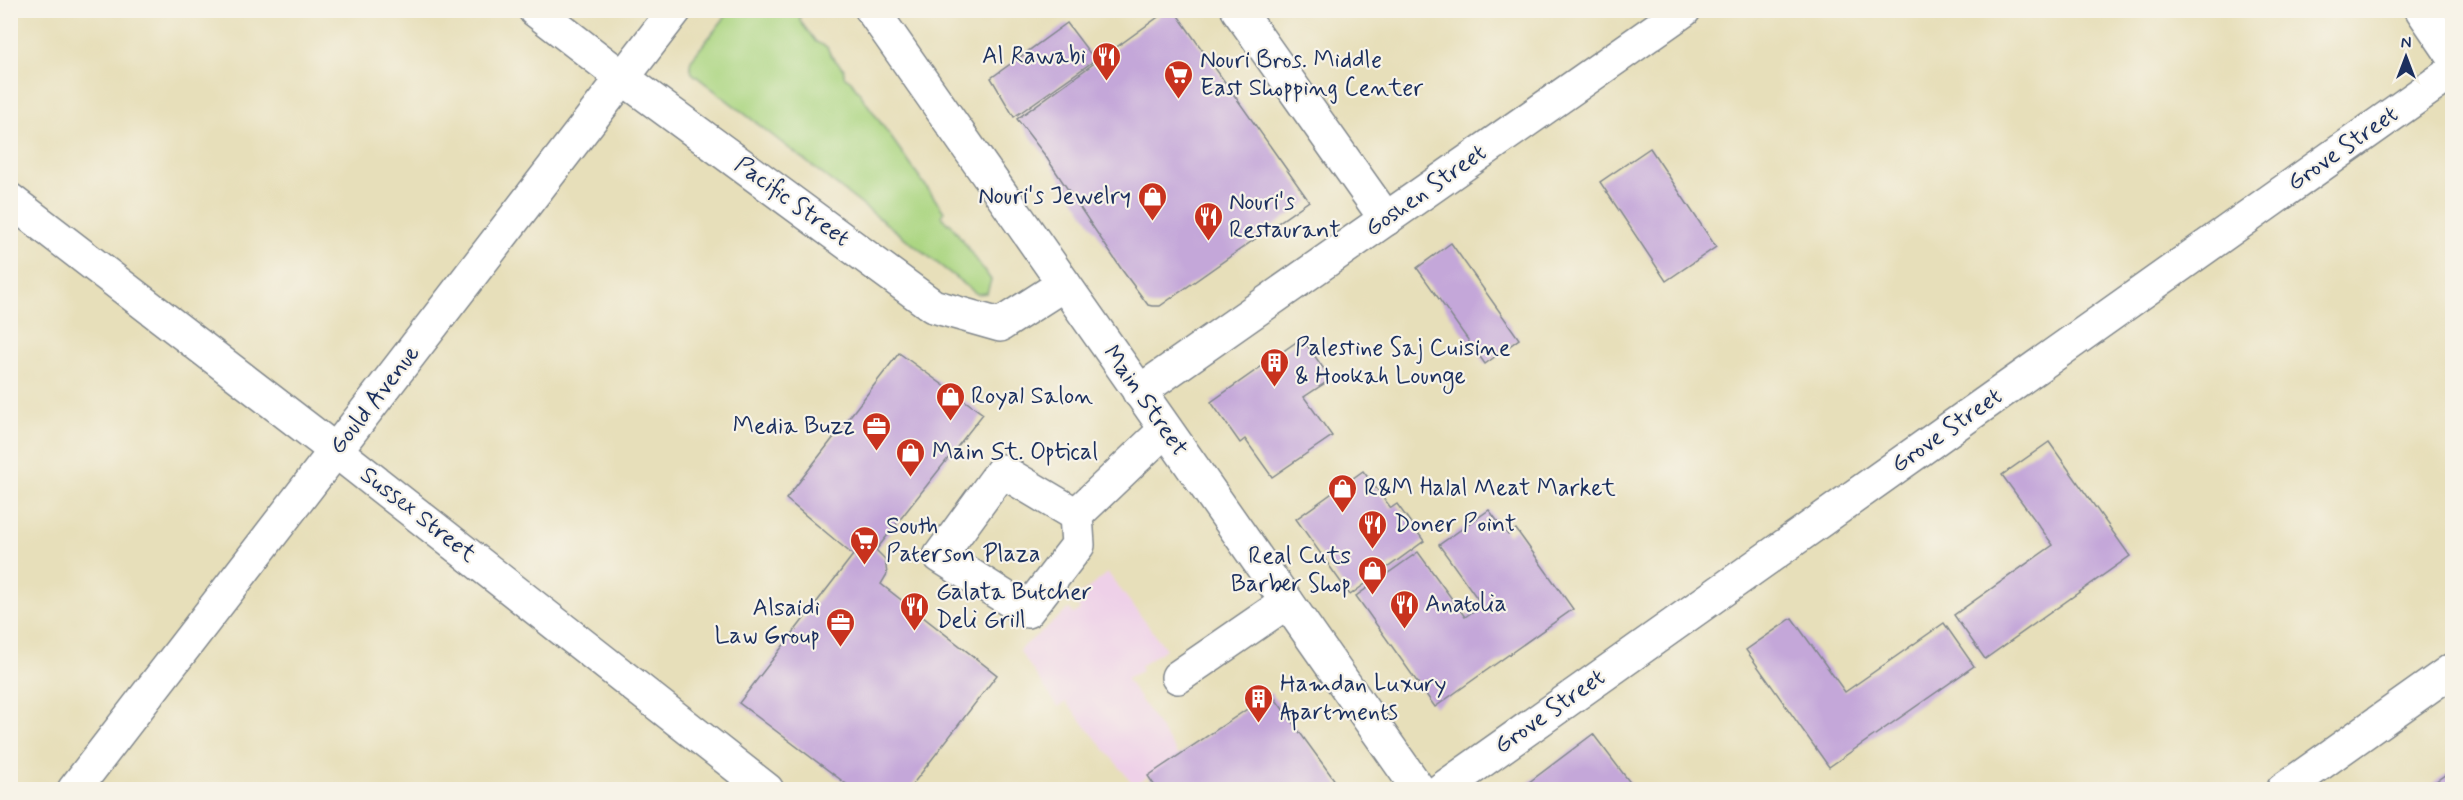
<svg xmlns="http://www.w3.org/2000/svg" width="2463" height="800" viewBox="0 0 2463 800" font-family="Mynerve,sans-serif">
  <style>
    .built { fill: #eed0e8 }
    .green { fill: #acd682; stroke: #648270; stroke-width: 1.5 }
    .building { fill: #c4a7d9 }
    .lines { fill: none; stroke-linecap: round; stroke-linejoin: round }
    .minor-casing { stroke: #81878c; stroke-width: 36 }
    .major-casing { stroke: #81878c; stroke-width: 36 }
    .minor { stroke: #fff; stroke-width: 33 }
    .major { stroke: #fff; stroke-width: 33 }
    .labels { text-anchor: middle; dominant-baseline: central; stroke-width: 4.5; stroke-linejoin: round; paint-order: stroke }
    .poi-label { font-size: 24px; fill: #1b2f5e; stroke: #f7f3e8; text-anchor: start }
    .street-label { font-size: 24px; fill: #1b2f5e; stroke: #f7f3e8 }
  </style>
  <rect width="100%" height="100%" fill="#f7f3e8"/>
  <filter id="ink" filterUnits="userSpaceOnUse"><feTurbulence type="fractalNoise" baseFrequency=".0167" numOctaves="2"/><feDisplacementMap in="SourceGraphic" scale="12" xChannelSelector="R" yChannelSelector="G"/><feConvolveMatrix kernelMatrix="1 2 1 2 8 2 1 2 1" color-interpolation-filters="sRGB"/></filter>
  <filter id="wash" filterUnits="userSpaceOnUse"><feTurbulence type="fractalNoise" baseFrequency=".008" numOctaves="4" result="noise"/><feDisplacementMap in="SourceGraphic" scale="24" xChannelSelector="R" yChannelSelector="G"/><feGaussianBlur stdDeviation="1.35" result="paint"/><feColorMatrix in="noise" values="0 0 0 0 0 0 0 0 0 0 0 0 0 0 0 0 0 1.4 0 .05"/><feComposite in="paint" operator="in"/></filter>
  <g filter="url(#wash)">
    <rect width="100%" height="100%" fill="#e7dfba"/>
    <polygon class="built" points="1108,573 1166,649 1140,666 1142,671 1126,678 1179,756 1134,785 1066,702 1058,707 1019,650 1069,609 1074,614 1080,609 1072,601"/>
    <polygon class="green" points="730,11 800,11 800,21 816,42 827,47 831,56 844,69 844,76 851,81 940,206 944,212 941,216 948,224 950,223 991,280 987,293 977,294 692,73 690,66 691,60"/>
    <g id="blocks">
      <g class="building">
        <polygon points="1168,10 1174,10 1309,201 1160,306 1152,306 1148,305 1122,270 1044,154 1017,119"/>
        <polygon points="1067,23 1095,60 1014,117 991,78"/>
        <polygon points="1650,148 1716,247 1666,281 1600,182"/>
        <polygon points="1451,243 1519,339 1485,364 1417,268"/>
        <polygon points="1302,338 1331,379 1304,397 1332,436 1272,477 1245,439 1240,443 1211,402"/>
        <polygon points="899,353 983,414 876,550 885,559 887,574 881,584 997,675 909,789 853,789 739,703 853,555 786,499"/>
        <polygon points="2049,442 2130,556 1985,659 1954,615 2053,545 2002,475"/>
        <polygon points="1363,471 1391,508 1397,504 1424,541 1350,595 1296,519"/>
        <polygon points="1489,510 1508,535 1516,529 1573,609 1435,707 1356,596 1418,552 1465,617 1482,605 1439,545"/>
        <polygon points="1792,618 1845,692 1944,623 1974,666 1829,767 1746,650"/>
        <polygon points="1271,693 1341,789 1157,789 1148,776"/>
        <polygon points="1593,734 1635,789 1520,789"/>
        <polygon points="2452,770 2452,789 2425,789"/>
      </g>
    </g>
  </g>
  <g filter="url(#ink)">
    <use href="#blocks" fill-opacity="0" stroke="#81878c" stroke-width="1.5"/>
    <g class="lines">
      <defs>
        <g id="minor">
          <polyline points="535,10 623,78 933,306 1000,325 1064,284"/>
          <polyline points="1238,10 1386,219"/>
          <polyline points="2422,10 2452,54"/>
          <polyline points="10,200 336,451 767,790"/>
          <polyline points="1139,392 1684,10"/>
          <polyline points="1076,515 1078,545 1027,611 940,556 1002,471 1076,515 1165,430"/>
          <polyline points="1178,677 1287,602"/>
          <polyline points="74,790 675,10"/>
          <polyline points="1441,790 2452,72"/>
          <polyline points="2283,790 2452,670"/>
        </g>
        <polyline id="major" points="872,10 1419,790"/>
      </defs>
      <use href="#minor" class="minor-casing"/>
      <use href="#major" class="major-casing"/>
      <use href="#minor" class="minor"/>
      <use href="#major" class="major"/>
    </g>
  </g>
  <defs>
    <symbol id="restaurant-pin" viewBox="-11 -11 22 30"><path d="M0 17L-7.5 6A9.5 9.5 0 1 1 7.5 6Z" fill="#c8321e" stroke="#f7f3e8"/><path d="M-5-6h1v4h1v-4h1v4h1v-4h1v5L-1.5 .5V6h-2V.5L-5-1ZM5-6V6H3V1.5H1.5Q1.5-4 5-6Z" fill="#fff"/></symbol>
    <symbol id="supermarket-pin" viewBox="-11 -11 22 30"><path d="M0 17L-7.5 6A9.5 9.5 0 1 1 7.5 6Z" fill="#c8321e" stroke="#f7f3e8"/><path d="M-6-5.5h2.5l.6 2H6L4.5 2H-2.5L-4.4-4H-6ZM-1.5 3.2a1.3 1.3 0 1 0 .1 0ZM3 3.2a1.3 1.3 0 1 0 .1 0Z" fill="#fff"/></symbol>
    <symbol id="shop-pin" viewBox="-11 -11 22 30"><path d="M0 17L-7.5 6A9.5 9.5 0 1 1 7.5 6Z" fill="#c8321e" stroke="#f7f3e8"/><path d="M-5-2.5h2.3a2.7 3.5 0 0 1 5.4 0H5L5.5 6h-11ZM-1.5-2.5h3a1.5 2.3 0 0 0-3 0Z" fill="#fff"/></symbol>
    <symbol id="building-pin" viewBox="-11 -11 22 30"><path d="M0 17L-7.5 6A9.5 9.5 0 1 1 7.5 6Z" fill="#c8321e" stroke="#f7f3e8"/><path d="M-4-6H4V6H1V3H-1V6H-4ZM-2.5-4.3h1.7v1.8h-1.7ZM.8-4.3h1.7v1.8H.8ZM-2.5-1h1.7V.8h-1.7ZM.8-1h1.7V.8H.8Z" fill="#fff"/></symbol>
    <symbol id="office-pin" viewBox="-11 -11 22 30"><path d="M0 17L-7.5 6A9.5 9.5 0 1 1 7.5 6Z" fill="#c8321e" stroke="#f7f3e8"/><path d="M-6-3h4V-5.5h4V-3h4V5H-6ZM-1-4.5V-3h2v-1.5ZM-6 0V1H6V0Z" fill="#fff"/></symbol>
  </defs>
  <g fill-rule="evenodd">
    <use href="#restaurant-pin" x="1090" y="40" width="33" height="45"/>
    <use href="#supermarket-pin" x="1162" y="58" width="33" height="45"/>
    <use href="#shop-pin" x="1136" y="180" width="33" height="45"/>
    <use href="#restaurant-pin" x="1192" y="200" width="33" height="45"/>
    <use href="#building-pin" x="1258" y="346" width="33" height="45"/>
    <use href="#shop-pin" x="934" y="380" width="33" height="45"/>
    <use href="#office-pin" x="860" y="410" width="33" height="45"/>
    <use href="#shop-pin" x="894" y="436" width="33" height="45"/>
    <use href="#shop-pin" x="1326" y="472" width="33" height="45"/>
    <use href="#restaurant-pin" x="1356" y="508" width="33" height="45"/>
    <use href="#supermarket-pin" x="848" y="524" width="33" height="45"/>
    <use href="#shop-pin" x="1356" y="554" width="33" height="45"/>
    <use href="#restaurant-pin" x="1388" y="588" width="33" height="45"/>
    <use href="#restaurant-pin" x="898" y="590" width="33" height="45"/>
    <use href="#office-pin" x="824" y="606" width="33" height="45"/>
    <use href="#building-pin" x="1242" y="682" width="33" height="45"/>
  </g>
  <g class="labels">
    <g class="poi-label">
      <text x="1086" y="56" text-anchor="end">Al Rawabi</text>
      <text x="1200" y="60">Nouri Bros. Middle<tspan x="1200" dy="28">East Shopping Center</tspan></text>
      <text x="1131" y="196" text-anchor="end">Nouri's Jewelry</text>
      <text x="1229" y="202">Nouri's<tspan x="1229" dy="28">Restaurant</tspan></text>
      <text x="1295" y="348">Palestine Saj Cuisine<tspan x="1295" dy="28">&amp; Hookah Lounge</tspan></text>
      <text x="971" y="396">Royal Salon</text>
      <text x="855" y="426" text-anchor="end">Media Buzz</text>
      <text x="932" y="452">Main St. Optical</text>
      <text x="1364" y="488">R&amp;M Halal Meat Market</text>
      <text x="1394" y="524">Doner Point</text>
      <text x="886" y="526">South<tspan x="886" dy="28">Paterson Plaza</tspan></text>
      <text x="1351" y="556" text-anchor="end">Real Cuts<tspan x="1351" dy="28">Barber Shop</tspan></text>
      <text x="936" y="592">Galata Butcher<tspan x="936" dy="28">Deli Grill</tspan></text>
      <text x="1425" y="604">Anatolia</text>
      <text x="820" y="608" text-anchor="end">Alsaidi<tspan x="820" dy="28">Law Group</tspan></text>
      <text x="1280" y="684">Hamdan Luxury<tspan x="1280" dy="28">Apartments</tspan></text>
    </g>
    <g class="street-label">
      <text transform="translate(2343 149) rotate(-35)">Grove Street</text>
      <text transform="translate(1426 191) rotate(-35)">Goshen Street</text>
      <text transform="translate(792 202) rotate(36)">Pacific Street</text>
      <text transform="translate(375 400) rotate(-52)">Gould Avenue</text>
      <text transform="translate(1145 401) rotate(55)">Main Street</text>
      <text transform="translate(1947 431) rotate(-35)">Grove Street</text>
      <text transform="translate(418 515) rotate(38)">Sussex Street</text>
      <text transform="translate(1550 712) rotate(-35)">Grove Street</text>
    </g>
  </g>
  <rect width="2463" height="800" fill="none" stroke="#f7f3e8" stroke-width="36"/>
  <g transform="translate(2406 57)" stroke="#f7f3e8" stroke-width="4.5" paint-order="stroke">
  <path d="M0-4.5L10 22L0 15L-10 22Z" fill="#1b2f5e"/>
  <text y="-9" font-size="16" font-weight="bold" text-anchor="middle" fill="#1b2f5e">N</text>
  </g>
</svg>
